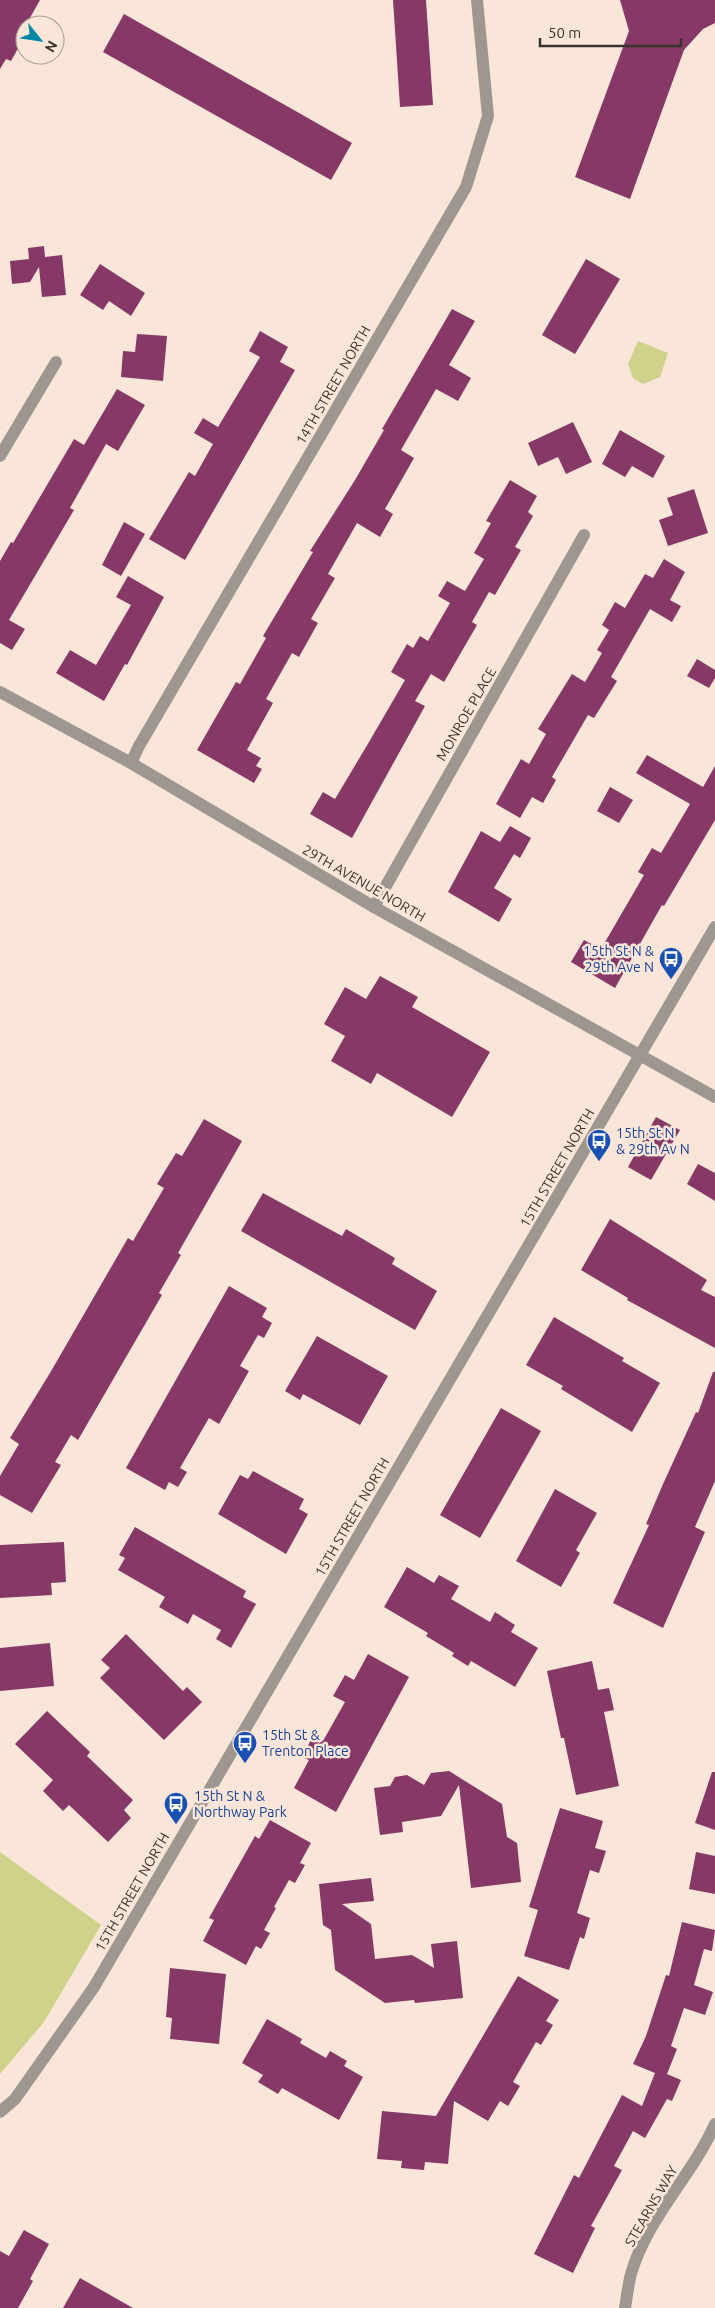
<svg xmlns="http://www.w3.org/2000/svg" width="715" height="2308" viewBox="0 0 715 2308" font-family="Ubuntu,sans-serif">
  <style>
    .green { fill: #ced28b }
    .building { fill: #863967 }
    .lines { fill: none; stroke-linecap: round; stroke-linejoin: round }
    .minor { stroke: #9d9790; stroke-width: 12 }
    .labels { text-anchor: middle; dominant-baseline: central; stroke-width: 5; stroke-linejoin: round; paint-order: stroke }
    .street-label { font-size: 14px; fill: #3a332d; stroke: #f9e6d8 }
    .transit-label { font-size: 14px; fill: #164399; stroke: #f9e6d8; text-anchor: start }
  </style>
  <rect width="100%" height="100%" fill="#f9e6d8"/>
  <g class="green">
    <polygon points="638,341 668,353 660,377 643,384 633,378 628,364"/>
    <polygon points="0,1852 101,1925 44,2022 0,2074"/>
  </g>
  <g class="building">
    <polygon points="0,0 40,0 17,41 21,43 11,61 6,59 0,69"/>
    <polygon points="393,0 426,0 433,105 400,107"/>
    <polygon points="620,0 715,0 715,23 703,29 684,50 630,199 575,177 629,31"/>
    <polygon points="124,14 352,143 331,180 103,52"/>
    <polygon points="44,246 45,257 62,255 66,295 42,297 39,267 30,282 12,284 10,261 29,259 28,248"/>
    <polygon points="586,259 620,279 575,354 542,335"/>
    <polygon points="100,264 145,293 131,316 109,301 103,310 80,295"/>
    <polygon points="452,309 475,321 449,365 471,378 458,401 436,389 401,450 414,458 385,509 393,514 380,537 357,523 328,574 335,578 311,619 318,623 299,657 292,653 266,699 273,703 247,750 261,758 256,766 262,769 254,783 197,750 236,682 240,684 266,638 263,636 313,552 310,551 355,480 384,430 382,429"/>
    <polygon points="260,331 288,347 280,362 295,370 185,560 149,539 189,472 195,476 213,444 194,433 203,418 218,427 260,357 249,351"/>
    <polygon points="137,334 167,336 163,381 121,377 123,351 135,352"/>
    <polygon points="117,389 145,405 118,451 106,444 70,508 74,510 9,620 25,629 12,650 0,643 0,561 11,542 13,543 74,439 84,445"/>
    <polygon points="573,422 592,462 566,474 558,457 538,466 528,443"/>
    <polygon points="620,430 665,456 653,478 632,466 625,477 602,464"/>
    <polygon points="510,480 537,496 528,512 533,516 515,547 521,550 495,595 489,592 472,622 477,625 444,682 431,674 415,701 425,706 352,838 310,814 323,792 335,799 369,742 405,680 391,672 407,644 413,648 420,636 428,641 450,603 438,596 447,581 465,591 484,559 474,553 491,523 486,521"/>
    <polygon points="694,489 708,533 668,546 659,520 673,515 667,498"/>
    <polygon points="124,522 145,534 121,576 102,565"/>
    <polygon points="664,559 685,572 670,600 681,606 672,622 650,609 611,677 617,681 594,718 588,715 552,777 556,780 543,803 532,797 520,818 496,804 521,759 529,764 546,734 538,729 572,674 585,682 602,653 597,650 609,630 602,625 615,602 625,608 645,574 653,578"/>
    <polygon points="128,576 164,597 127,665 125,664 104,701 56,673 70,650 96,665 131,605 116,597"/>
    <polygon points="697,659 715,670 715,678 709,688 687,676"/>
    <polygon points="647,755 703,787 715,766 715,820 664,906 662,905 615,988 571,962 584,940 601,949 644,875 638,872 652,848 661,853 690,804 636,773"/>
    <polygon points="610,787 633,800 619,823 597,811"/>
    <polygon points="510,826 531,838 520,858 514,854 494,888 512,899 499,922 448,892 481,831 500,842"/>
    <polygon points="380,976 418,997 412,1007 490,1052 452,1117 377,1073 371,1084 331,1061 345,1036 324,1024 345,987 366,999"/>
    <polygon points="656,1117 680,1130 651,1180 628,1167"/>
    <polygon points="204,1119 242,1141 178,1253 181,1255 159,1293 162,1295 78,1440 71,1435 55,1462 61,1465 32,1513 0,1495 0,1476 19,1444 10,1438 50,1373 128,1238 133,1241 164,1188 157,1184 176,1153 182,1156"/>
    <polygon points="698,1164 715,1173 715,1201 687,1184"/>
    <polygon points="263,1193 342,1236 346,1229 395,1258 392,1264 437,1291 415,1330 241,1231"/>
    <polygon points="610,1219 707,1280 701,1290 715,1297 715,1348 627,1300 628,1298 581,1270"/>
    <polygon points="229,1286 267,1308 262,1317 272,1323 264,1338 258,1335 240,1366 249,1371 219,1424 209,1418 180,1468 187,1472 178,1487 169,1482 165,1490 126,1468"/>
    <polygon points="554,1317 624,1358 622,1361 660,1383 632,1432 561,1389 563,1386 526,1365"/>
    <polygon points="317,1336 388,1376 360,1425 303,1394 300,1400 285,1391"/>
    <polygon points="713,1372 715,1372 715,1481 695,1527 705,1532 663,1628 613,1603 649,1525 646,1524 663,1484 696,1412 698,1413"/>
    <polygon points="501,1408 541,1431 480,1538 440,1515"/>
    <polygon points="253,1471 304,1499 299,1509 308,1514 286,1554 218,1514 240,1475 248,1479"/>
    <polygon points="555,1489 597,1513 576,1550 580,1553 561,1587 516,1561"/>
    <polygon points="135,1527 246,1591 243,1597 256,1604 231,1648 216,1639 221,1630 193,1614 188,1624 159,1607 165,1597 118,1570 125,1558 119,1555"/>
    <polygon points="64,1542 66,1582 51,1583 52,1595 0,1598 0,1545"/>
    <polygon points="407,1567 434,1583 439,1575 459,1586 451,1599 490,1622 495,1612 515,1625 511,1632 538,1648 515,1687 471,1661 468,1666 452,1656 454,1653 426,1636 428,1633 384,1607"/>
    <polygon points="126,1634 183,1691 187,1687 202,1702 164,1740 100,1678 110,1668 101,1660"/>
    <polygon points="50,1643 54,1686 0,1691 0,1648"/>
    <polygon points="368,1654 409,1677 336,1812 294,1788 309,1760 302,1757 313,1736 323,1741 345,1702 333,1696 345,1675 354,1680"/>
    <polygon points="592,1661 598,1690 609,1688 614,1710 604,1712 619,1786 576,1795 564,1738 561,1738 547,1671"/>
    <polygon points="47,1711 90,1752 87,1756 133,1800 124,1810 131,1818 108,1842 69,1805 63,1811 43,1791 53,1780 15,1744"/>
    <polygon points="449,1771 502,1804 507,1837 517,1843 521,1882 471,1888 459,1785 441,1816 402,1822 403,1832 380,1835 374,1788 390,1786 395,1777 407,1775 424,1785 431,1773"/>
    <polygon points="712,1772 715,1772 715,1830 695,1823"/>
    <polygon points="560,1808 603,1821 595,1848 606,1851 599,1873 590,1870 577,1913 590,1918 584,1939 580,1937 569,1970 524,1956 538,1910 529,1907"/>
    <polygon points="270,1820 311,1843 300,1863 305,1865 295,1883 289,1880 274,1907 276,1908 264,1930 270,1933 261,1949 256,1946 246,1965 203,1941 214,1920 209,1918 255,1836 259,1839"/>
    <polygon points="696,1852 715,1856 715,1894 689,1889"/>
    <polygon points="371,1878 374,1901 342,1904 371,1924 375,1959 412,1955 434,1968 431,1944 457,1941 463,1998 415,2003 414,2000 385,2003 335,1970 331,1930 323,1925 319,1884"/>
    <polygon points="682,1922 715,1930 712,1951 704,1949 694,1985 713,1992 705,2015 684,2008 671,2046 677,2049 667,2074 681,2080 672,2101 667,2099 645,2138 633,2131 614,2166 622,2170 591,2226 595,2228 573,2273 534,2254 574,2175 579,2178 622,2095 642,2106 655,2073 633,2064 646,2036 666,1975 669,1976"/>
    <polygon points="170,1968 226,1974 219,2044 170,2039 172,2018 166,2017"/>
    <polygon points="518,1976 559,2000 546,2021 553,2025 541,2045 536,2042 513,2082 520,2086 508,2106 500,2101 488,2121 454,2101 448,2164 425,2162 424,2170 401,2168 402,2161 377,2159 382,2111 436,2116"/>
    <polygon points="267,2019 302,2039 300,2043 326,2058 330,2051 347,2061 344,2066 363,2077 339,2120 282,2088 278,2094 258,2082 263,2075 242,2063"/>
    <polygon points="24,2230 49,2244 30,2279 33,2281 18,2308 0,2308 0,2251 9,2256"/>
    <polygon points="80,2278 133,2308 63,2308"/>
  </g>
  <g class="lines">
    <g class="minor">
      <polyline points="0,456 56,362"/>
      <polyline points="0,692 131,763 374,907 715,1097"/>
      <polyline points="131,763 139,746 466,187 488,116 477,0"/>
      <polyline points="374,907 584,535"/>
      <polyline points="0,2112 15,2099 94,1987 715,927"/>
      <path d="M625,2308C627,2297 628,2285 631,2274C647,2218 692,2176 715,2124"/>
    </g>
  </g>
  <defs>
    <symbol id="bus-pin" viewBox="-11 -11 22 30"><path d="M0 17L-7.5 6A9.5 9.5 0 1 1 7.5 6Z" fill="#1a4fb4" stroke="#f9e6d8"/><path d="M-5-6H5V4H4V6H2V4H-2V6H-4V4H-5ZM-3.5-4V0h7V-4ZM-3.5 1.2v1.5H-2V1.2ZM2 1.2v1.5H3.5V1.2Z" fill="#fff"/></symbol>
  </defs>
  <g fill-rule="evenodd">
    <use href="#bus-pin" x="657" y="945" width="28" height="38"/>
    <use href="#bus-pin" x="585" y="1127" width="28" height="38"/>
    <use href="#bus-pin" x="231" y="1729" width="28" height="38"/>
    <use href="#bus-pin" x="162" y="1790" width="28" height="38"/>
  </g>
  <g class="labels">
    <g class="street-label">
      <text transform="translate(333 385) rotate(-60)">14TH STREET NORTH</text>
      <text transform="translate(466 714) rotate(-60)">MONROE PLACE</text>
      <text transform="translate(364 883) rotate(30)">29TH AVENUE NORTH</text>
      <text transform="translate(557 1168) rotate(-60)">15TH STREET NORTH</text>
      <text transform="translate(352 1517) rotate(-60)">15TH STREET NORTH</text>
      <text transform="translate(132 1892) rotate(-60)">15TH STREET NORTH</text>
      <text transform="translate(651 2206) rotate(-60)">STEARNS WAY</text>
    </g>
    <g class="transit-label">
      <text x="654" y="951" text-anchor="end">15th St N &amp;<tspan x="654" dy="16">29th Ave N</tspan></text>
      <text x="616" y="1133">15th St N<tspan x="616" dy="16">&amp; 29th Av N</tspan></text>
      <text x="262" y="1735">15th St &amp;<tspan x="262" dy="16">Trenton Place</tspan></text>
      <text x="194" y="1796">15th St N &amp;<tspan x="194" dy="16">Northway Park</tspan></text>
    </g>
  </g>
  <g transform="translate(40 40) rotate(120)"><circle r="24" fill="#f9e6d8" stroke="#ad9e94"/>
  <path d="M0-4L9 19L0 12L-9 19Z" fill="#0188a9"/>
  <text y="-8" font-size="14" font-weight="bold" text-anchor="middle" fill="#3a332d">N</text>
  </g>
  <path d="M540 38v8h141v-8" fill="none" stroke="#3a332d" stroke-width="2.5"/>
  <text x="548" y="38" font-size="15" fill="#3a332d" stroke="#f9e6d8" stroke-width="4" paint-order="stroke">50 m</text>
</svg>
